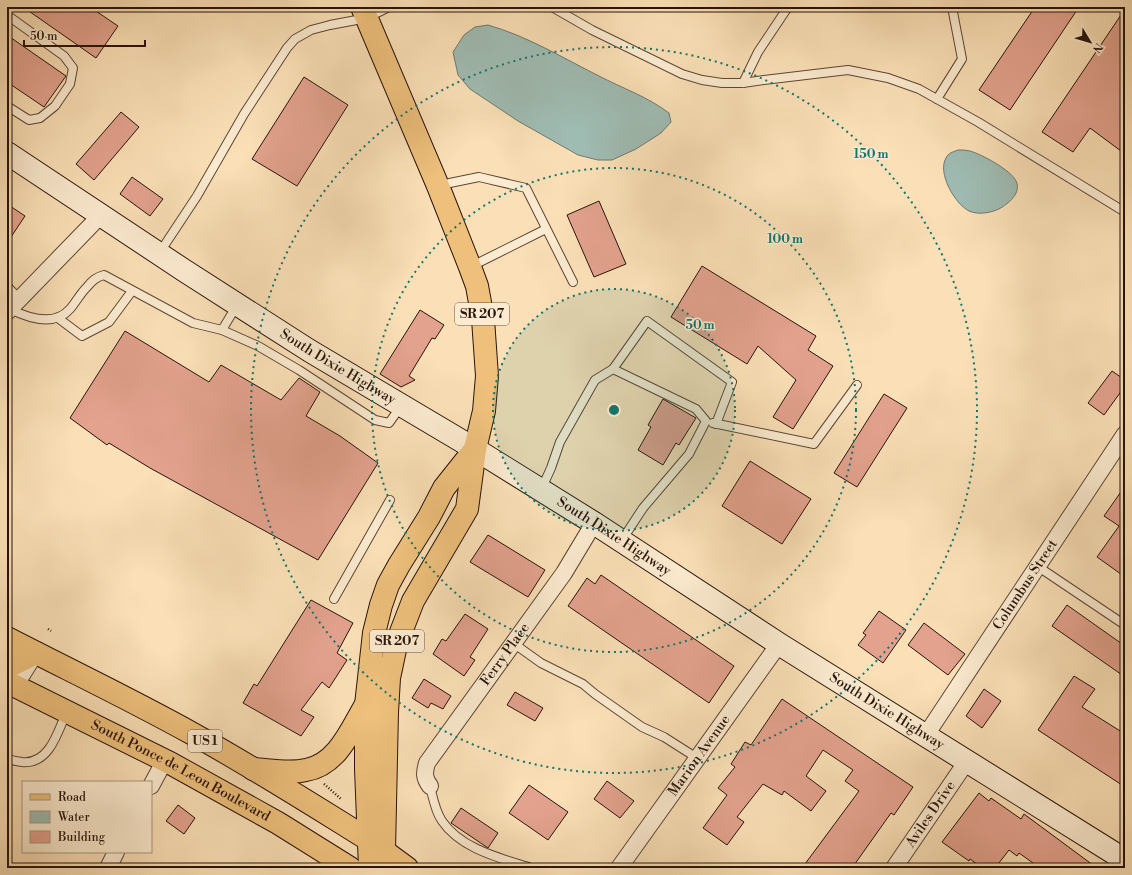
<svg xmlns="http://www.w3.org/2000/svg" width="1132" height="875" viewBox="0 0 1132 875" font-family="'Libre Bodoni',serif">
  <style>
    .water { fill: #9fbcb3; stroke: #6f786f }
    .building { fill: #e3a28e; stroke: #27130a }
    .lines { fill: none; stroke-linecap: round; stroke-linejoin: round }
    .lane-casing { stroke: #5c4635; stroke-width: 10 }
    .street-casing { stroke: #5c4635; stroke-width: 18 }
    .secondary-casing { stroke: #27130a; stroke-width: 24 }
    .primary-casing { stroke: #27130a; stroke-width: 24 }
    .highway-casing { stroke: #27130a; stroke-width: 24 }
    .path { stroke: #27130a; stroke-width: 2.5; stroke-dasharray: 1 2; stroke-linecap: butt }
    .lane { stroke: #fcebd0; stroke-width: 8 }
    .street { stroke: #fcebd0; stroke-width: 16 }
    .secondary { stroke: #fcebd0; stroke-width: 22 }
    .primary { stroke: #eec07c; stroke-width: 22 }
    .highway { stroke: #eec07c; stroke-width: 22 }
    .ring { fill: none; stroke: #0f766e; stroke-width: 2; stroke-dasharray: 2 4 }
    .labels { text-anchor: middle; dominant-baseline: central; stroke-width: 3; stroke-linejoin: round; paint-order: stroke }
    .shield { fill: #fcebd0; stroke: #675445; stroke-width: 1 }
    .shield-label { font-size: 13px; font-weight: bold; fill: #27130a }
    .street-label { font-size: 14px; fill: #27130a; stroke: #fcebd0 }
    .centre { fill: #0f766e; stroke: #fcebd0; stroke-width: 2 }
    .ring-label { font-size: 12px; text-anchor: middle; font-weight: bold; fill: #0f766e; stroke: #fcebd0; stroke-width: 3; stroke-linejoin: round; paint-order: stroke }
  </style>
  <rect width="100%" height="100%" fill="#fbe0b7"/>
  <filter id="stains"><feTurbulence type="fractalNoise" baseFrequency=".005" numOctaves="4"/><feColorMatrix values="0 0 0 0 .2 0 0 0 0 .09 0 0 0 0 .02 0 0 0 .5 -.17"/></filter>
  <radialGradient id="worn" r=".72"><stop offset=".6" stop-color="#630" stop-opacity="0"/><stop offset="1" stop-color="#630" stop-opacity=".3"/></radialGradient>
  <g class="water">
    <path d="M488,25C527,36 563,58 599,76C622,88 648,97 669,113L671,122L661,133L636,149L612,160H598L578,155L518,121L470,89L458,75L453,52L464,35L475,27Z"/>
    <path d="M958,150C962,150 966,150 970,151C981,154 1011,170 1016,181C1022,193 1008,204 999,209C990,213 978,215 969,211C955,204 937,173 946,158C948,153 953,152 958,150Z"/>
  </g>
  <g class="building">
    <polygon points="23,7 90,7 118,26 96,58"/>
    <polygon points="1035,7 1079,7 1010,110 979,90"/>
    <polygon points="1125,9 1125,154 1090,128 1073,152 1042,132"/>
    <polygon points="7,35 66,76 44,107 7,82"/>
    <polygon points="304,77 348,105 297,186 252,159"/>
    <polygon points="121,112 139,127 94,180 76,164"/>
    <polygon points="132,177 163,199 150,216 120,194"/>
    <polygon points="599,201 626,264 594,277 567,215"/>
    <polygon points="7,204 25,216 7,243"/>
    <polygon points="702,266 816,336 808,350 833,366 793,429 773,417 796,380 758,346 747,364 671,317"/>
    <polygon points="420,310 444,325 435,339 432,338 409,376 415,380 401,387 380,374"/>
    <polygon points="125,331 209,382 221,365 281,400 299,378 320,392 306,416 340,436 378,463 318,560 150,468 109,443 107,445 70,418"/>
    <polygon points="1112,371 1125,380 1125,386 1104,415 1088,403"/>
    <polygon points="884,394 907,408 857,487 834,473"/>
    <polygon points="663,399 696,418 679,445 676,443 663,465 638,450 651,427 648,425"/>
    <polygon points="750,461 811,499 782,544 722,506"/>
    <polygon points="1125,486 1125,577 1097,557 1119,526 1104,516"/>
    <polygon points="488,535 545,570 528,597 470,562"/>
    <polygon points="601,575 734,666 709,703 568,606 587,578 595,584"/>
    <polygon points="311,600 353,623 337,653 347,660 329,688 322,682 301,710 314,717 301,736 243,703 254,684 257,686"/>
    <polygon points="1067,605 1125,646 1125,677 1052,626"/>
    <polygon points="879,611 906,630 883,663 858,645 866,635 863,633"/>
    <polygon points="465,614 488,629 470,657 475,660 464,676 433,654 442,639 446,641"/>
    <polygon points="924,623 965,654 948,675 908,645"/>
    <polygon points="1074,676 1095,689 1082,707 1125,734 1125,787 1038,730"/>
    <polygon points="424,679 451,696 443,709 431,703 428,708 412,698"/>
    <polygon points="984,689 1001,701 982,728 966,716"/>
    <polygon points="515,692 543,708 535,721 507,705"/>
    <polygon points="782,699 913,787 894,815 891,813 852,868 802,868 859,791 845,781 853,770 823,750 806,776 826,791 811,811 784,791 782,795 763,784 737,817 744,822 727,845 703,828 727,795 718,788 735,767 731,764 745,742 751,745"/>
    <polygon points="607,781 634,801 620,818 594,799"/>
    <polygon points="529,785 568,812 548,840 509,813"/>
    <polygon points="979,793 989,801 991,798 1021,819 1024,814 1097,868 1040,868 1019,853 1017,856 1009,850 995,868 982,868 970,859 969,861 942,842"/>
    <polygon points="178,805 195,818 184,834 166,821"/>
    <polygon points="461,808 498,833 488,848 451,823"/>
  </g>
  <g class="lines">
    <defs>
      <g id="lane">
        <polyline points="552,7 592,30 682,74 702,80 722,83 743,83 764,80 848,70 888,78 919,89 978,122 1125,212"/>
        <polyline points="7,15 64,56 73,68 70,84 55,106 40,118 29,120 7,106"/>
        <polyline points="743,83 758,52 788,7"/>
        <polyline points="937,99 962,59 952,7"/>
        <polyline points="440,185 479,177 526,188 573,282"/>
        <polyline points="160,252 197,196 244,114 287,48 295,39 311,30 330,25 367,18 389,7"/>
        <polyline points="470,267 546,229"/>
        <polyline points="7,286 19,299"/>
        <path d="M10,309C28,318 54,327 70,309C76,302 80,294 87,287C92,281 96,277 104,275L193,323L222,330L258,346L299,370L375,420L389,423L401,406"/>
        <polyline points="58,318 82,336 109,322 132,291"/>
        <polyline points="222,330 237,305"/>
        <polyline points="613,369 647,321 732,382 716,424"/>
        <polyline points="713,423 814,444 857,385"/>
        <polyline points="541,490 551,468 560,442 595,380 613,369 696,409 706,421 689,454 643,508 622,540"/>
        <polyline points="1037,566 1125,625"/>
        <polyline points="334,599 390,500"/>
        <polyline points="513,643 541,663 583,684 595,694 642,727 664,737 697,758"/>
        <path d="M7,758C12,761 16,761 22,762C49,765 58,732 66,713"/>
        <path d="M430,786C433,798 435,811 442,821C461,849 500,858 531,868"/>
      </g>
      <g id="street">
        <polyline points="7,312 100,216"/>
        <polyline points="15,686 35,654"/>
        <path id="s1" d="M926,735L1125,434"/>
        <polyline points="151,786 165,760"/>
        <path id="s2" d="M430,786C424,778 424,773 427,763L564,573L594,523"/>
        <polyline points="108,868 116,852"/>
        <path id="s3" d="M619,868L779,644"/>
        <path id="s4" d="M894,868L967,761"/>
      </g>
      <g id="secondary">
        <path id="s5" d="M7,153L185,271L310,351L475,449L594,523L779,644L1125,860"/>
      </g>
      <g id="primary">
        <path d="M7,638C69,670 132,700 193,734C253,767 311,804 369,840"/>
        <polyline points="7,665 14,664 36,653"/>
        <path id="s6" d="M7,682L170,763L278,823L350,868"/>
      </g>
      <g id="highway">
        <polyline points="362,7 438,186 470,267 477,286 483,319 487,376 484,411 475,449 467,509 413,601 396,645 389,678 387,712 384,851 378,868"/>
        <path d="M253,769C270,770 290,774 306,770C337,765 351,730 365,706"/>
        <polyline points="373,843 407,868"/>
        <polyline points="370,868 366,769 366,705 374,633 381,605 388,585 399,565 429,517 444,488 475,449"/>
      </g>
    </defs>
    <use href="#lane" class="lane-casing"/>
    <use href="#street" class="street-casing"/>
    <use href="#secondary" class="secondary-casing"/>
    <use href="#primary" class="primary-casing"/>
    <use href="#highway" class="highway-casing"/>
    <g class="path">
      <polyline points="48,629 51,631"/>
      <polyline points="324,784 341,799"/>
    </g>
    <use href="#lane" class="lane"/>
    <use href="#street" class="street"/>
    <use href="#secondary" class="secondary"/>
    <use href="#primary" class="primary"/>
    <use href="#highway" class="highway"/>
  </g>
  <circle cx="614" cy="410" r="121" fill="#0f766e" fill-opacity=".12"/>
  <g class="ring">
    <circle cx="614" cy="410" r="121"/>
    <circle cx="614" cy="410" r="242"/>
    <circle cx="614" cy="410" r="363"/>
  </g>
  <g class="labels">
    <g class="shield">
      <rect x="455" y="303" width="54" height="22" rx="3"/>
      <rect x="370" y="630" width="54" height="22" rx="3"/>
      <rect x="188" y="730" width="34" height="22" rx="3"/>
    </g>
    <g class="shield-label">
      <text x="482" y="314">SR 207</text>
      <text x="397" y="641">SR 207</text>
      <text x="205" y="741">US 1</text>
    </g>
    <g class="street-label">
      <text stroke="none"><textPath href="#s5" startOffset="394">South Dixie Highway</textPath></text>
      <text stroke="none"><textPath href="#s5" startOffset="718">South Dixie Highway</textPath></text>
      <text stroke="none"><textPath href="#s1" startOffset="180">Columbus Street</textPath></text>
      <text stroke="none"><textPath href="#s2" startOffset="158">Ferry Place</textPath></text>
      <text stroke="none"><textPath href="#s5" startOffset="1042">South Dixie Highway</textPath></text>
      <text stroke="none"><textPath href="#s3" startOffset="138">Marion Avenue</textPath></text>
      <text stroke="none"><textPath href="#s6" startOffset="195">South Ponce de Leon Boulevard</textPath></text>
      <text stroke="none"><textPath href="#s4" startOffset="65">Aviles Drive</textPath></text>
    </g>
  </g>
  <circle cx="614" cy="410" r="6" class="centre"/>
  <g class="ring-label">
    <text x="871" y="158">150 m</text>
    <text x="785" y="243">100 m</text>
    <text x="700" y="329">50 m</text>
  </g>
  <rect width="1132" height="875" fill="none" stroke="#fbe0b7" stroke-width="24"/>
  <rect x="8" y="8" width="1116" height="859" fill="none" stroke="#27130a" stroke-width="2"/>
  <rect x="12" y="12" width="1108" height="851" fill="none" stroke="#27130a"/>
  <rect x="22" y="781" width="130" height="72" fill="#fcebd0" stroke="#a79581"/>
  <rect x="30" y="794" width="20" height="6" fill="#eec07c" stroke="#a79581"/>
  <text x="58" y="801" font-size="12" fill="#27130a">Road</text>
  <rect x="30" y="811" width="20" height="12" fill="#9fbcb3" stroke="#a79581"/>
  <text x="58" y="821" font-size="12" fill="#27130a">Water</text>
  <rect x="30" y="831" width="20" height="12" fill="#e3a28e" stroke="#a79581"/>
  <text x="58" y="841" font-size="12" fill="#27130a">Building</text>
  <g transform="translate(1090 42) rotate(128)" stroke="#fcebd0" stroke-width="3" paint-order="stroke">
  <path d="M0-3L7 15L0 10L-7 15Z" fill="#27130a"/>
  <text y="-6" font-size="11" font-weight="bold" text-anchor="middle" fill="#27130a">N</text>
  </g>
  <path d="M24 40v6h121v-6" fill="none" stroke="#27130a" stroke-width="2"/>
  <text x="30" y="40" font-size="12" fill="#27130a" stroke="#fcebd0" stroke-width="3" paint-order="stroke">50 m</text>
  <rect width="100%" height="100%" filter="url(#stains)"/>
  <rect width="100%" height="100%" fill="url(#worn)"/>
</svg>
